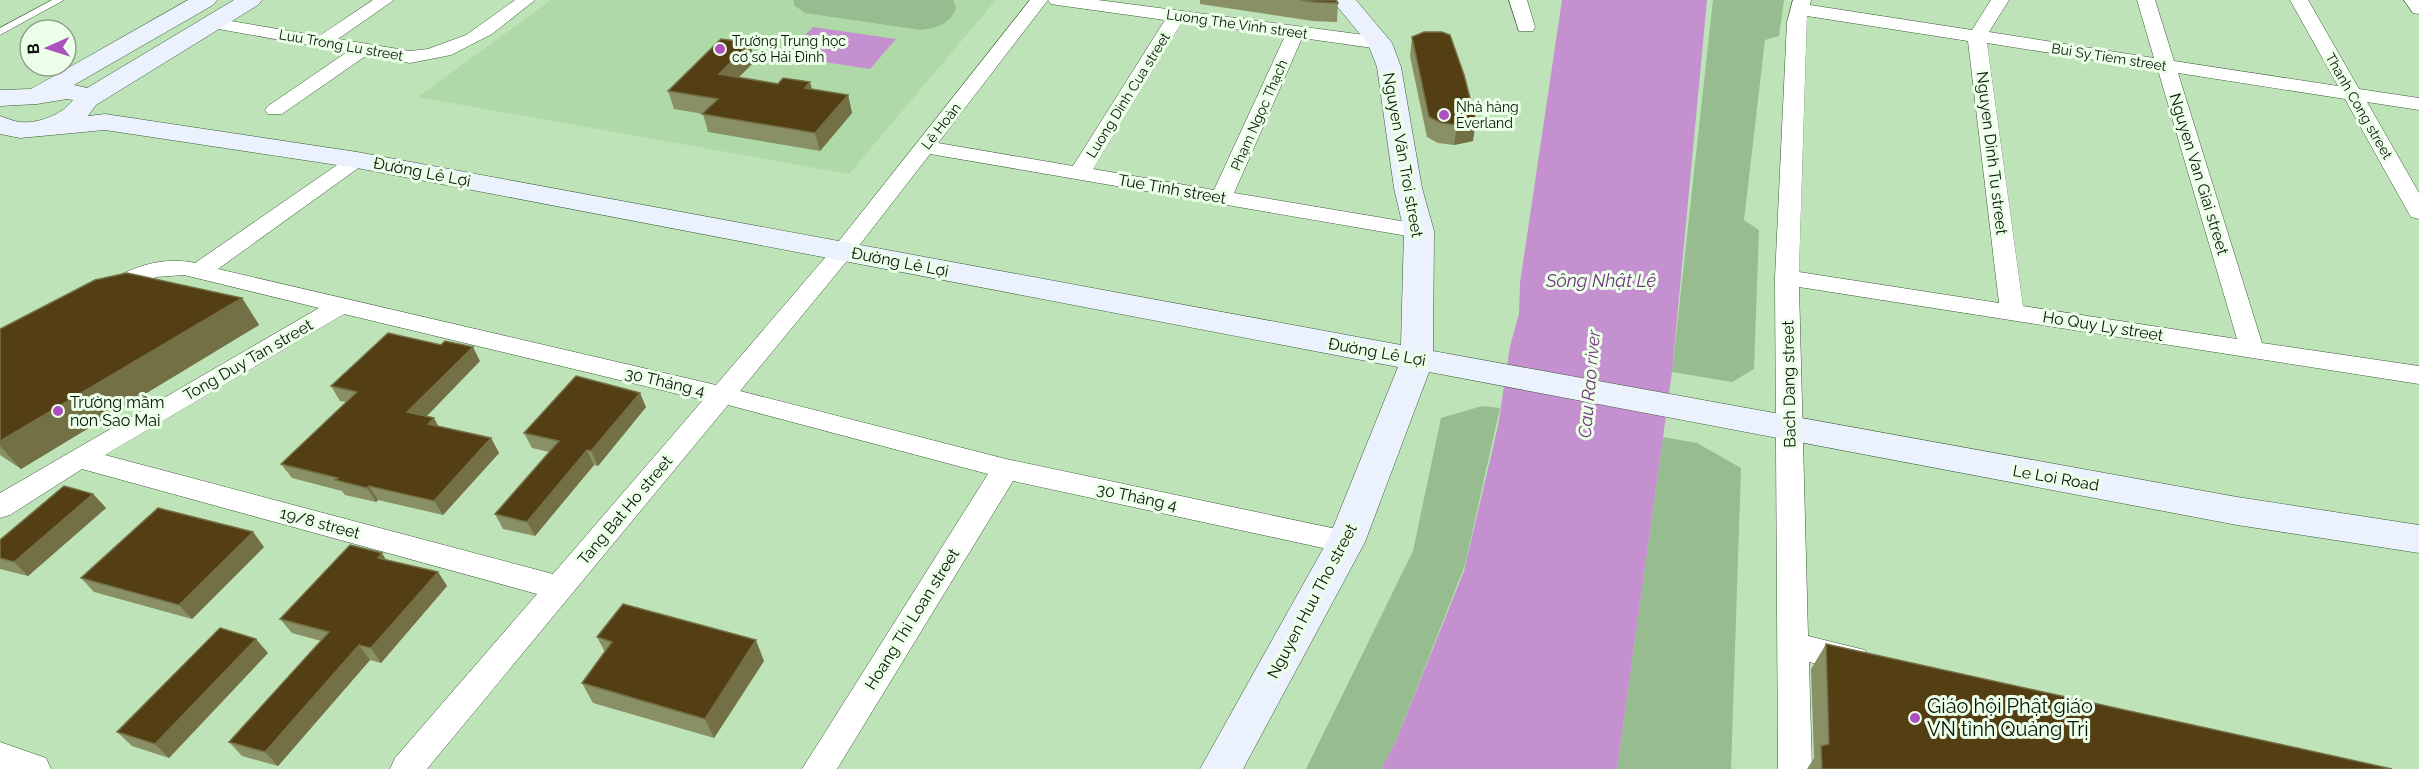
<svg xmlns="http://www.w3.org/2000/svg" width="2419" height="769" viewBox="0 0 2419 769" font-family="Raleway,sans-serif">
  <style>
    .built { fill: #b0d9a8 }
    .green { fill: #96bc8f }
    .water { fill: #c590d0 }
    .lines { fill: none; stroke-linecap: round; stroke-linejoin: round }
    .lane-casing { stroke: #3b5b35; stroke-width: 1 }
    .street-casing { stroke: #3b5b35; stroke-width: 1 }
    .secondary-casing { stroke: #3b5b35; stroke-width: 1 }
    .lane { fill: #fff; fill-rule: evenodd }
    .street { fill: #fff; fill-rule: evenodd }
    .secondary { fill: #ebf2fd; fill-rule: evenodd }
    .wall { fill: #899066 }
    .shaded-wall { fill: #747045 }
    .building { fill: #543e14; stroke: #747045; stroke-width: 1.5 }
    .poi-dot { fill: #ab51bd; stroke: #ecffe8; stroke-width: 2 }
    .labels { text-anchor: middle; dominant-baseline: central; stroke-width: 6; stroke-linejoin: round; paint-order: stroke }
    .far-street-label { font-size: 14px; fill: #071305; stroke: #ecffe8 }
    .far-poi-label { font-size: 14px; fill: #071305; stroke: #ecffe8; text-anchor: start }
    .street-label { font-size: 16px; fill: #071305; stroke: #ecffe8 }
    .poi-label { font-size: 16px; fill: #071305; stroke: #ecffe8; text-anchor: start }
    .water-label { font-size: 18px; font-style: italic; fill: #733380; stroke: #ecffe8 }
    .near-poi-label { font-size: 20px; fill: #071305; stroke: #ecffe8; text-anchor: start }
  </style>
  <rect width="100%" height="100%" fill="#bee3b8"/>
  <polygon class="built" points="551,0 996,0 849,174 418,97"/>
  <g class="green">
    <path d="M794,0H953L956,8C950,24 937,28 921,30L805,13L794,5Z"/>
    <polygon points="1713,0 1784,0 1779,36 1765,40 1744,220 1759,230 1754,369 1732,382 1672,372"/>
    <polygon points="1482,406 1500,408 1465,565 1396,741 1381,769 1306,769 1413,551 1441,418"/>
    <polygon points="1663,437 1697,443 1741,468 1731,769 1617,769"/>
  </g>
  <g class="water">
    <polygon points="1562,0 1707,0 1672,372 1617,769 1381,769 1396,741 1464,571 1498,426 1510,346 1519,314 1520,283"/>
    <polygon points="813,27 896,39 870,69 784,56"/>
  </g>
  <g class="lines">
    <defs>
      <polygon id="lane" points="52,0 64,0 0,35 0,28"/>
      <g id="street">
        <polygon points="373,0 394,0 338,39 410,51 428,49 466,35 515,0 535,0 492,34 451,55 410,63 367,55 282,114 268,114 265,110 268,106 347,52 213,28 207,27 204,23 207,19 213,18 319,36"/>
        <path d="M1030,0H1048L938,143L1073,166L1165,20L1057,5L1051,4L1048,0H1098L1380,37L1387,39L1389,43L1387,47L1380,49L1302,38L1234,193L1419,224L1427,226L1430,231L1427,236L1419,238L930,154L851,256L740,391L1006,459L1346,531L1356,534L1360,542L1356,550L1346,553L1013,481L837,769H802L988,474L728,405L427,769H390L395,758L537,594L82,469L10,515L0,518V493L319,308L184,275L156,277L108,299L100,296L96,291C101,284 108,281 116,277C141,264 167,257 195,263L350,156L357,154L364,156L368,160L364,164L218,269L716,385L835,246ZM1182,22L1285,36L1214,190L1093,169ZM344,314L703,400L553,574L105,455Z"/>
        <polygon points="1509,0 1527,0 1535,27 1533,31 1519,31"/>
        <path d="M1793,0H1811L1810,5L1972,30L1991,0H2009L1989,32L2154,58L2137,0H2155L2174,61L2338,86L2290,0H2308L2359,89L2419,98V110L2367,102L2419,193V219L2411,217L2408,212L2345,99L2178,73L2262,343L2419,366V384L1799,287L1808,636L1865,650L1869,659L1865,668L1854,672L1809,662L1812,769H1778L1775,278L1787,22ZM1807,16L1968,41L1999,303L1799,272ZM1987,43L2158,70L2237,339L2023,306Z"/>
        <polygon points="2404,0 2419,0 2419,14 2413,13"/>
        <polygon points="0,742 46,758 51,769 0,769"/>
      </g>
      <path id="secondary" d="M188,0H217L213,5L74,85L87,88L234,0H262L258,5L96,105L88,116L105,114L357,152L1401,345L1404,231L1394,188L1377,67L1368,44L1332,0H1356L1392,43L1401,67L1422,188L1434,231L1433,351L2237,497L2419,525V553L2237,525L1429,372L1365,542L1243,769H1200L1328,540L1398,367L357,168L105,130L20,138L0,134V116C6,118 13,121 19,122C38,124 62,115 73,100L67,99L37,104L0,106V90L31,89Z"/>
    </defs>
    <use href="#lane" class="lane-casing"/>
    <use href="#street" class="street-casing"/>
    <use href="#secondary" class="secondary-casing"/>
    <use href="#lane" class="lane"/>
    <use href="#street" class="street"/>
    <use href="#secondary" class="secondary"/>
  </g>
  <g class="wall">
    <polygon points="1200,0 1336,0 1338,3 1337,22 1313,21 1200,4"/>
    <polygon points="1412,37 1473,141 1454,145 1438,143 1427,137 1410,56"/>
    <polygon points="750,43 755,61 739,77 848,95 852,113 820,151 708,132 703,114 674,109 668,91"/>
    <polygon points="242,298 259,325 21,469 0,455 0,329"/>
    <polygon points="480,361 426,417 439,427 491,438 499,453 443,515 378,500 376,502 345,495 342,491 292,478 281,464 346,402 340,401 331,386"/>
    <polygon points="646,407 598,466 594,465 535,536 503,529 495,514 549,452 532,448 524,433"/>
    <polygon points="93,494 106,508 28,576 0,569 0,540"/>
    <polygon points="264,547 192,619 94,592 81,578"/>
    <polygon points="386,560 438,572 447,586 381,663 370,660 278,766 242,756 229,742 321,641 292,633 280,619"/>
    <polygon points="597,637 764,661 714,738 593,703 582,683 605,652"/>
    <polygon points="1826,644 2392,769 1807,769 1814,758 1811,669"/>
    <polygon points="268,653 169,758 132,746 117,732"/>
  </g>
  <g class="shaded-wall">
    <polygon points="750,43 755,61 724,92 719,74"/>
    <polygon points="810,82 815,100 805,88"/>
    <polygon points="848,95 852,113 820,151 815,133"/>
    <polygon points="1476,121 1473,141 1454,145 1457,125"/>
    <polygon points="242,298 259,325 21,469 0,446 0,441"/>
    <polygon points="473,347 480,361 416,427 407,412"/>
    <polygon points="640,393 646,407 598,466 591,451"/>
    <polygon points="434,418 442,433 428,424"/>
    <polygon points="491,438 499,453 443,515 434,501"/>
    <polygon points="587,450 594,465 535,536 527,522"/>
    <polygon points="369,486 378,500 376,502 367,488"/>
    <polygon points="93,494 106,508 28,576 14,562"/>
    <polygon points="253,532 264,547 192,619 179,605"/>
    <polygon points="382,553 391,568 378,558"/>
    <polygon points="438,572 447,586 381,663 371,648"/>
    <polygon points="256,639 268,653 169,758 155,744"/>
    <polygon points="756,640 764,661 714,738 705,719"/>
    <polygon points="359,645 370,660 278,766 265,752"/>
  </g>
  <g class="building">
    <polygon points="1301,0 1336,0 1338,3 1314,2"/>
    <polygon points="1424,32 1442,32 1450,35 1464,75 1476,121 1457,125 1441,123 1429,117 1412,37"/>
    <polygon points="721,39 750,43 719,74 778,84 783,78 810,82 805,88 848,95 815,133 702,114 718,99 668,91"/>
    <polygon points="127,273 242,298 0,441 0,329 95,280"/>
    <polygon points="388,333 441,345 445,341 473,347 407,412 434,418 428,424 491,438 434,501 369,486 367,488 335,480 338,478 281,464 357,392 331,386"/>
    <polygon points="576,376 640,393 591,451 587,450 527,522 495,514 559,441 524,433"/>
    <polygon points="64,486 93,494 14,562 0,558 0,540"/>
    <polygon points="158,508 253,532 179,605 81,578"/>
    <polygon points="350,545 382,553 378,558 438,572 371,648 359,645 265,752 229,742 329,632 280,619"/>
    <polygon points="623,604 756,640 705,719 582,683 612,642 597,637"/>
    <polygon points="220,628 256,639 155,744 117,732"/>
    <polygon points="1826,644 2392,769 1822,769 1821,746 1829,744"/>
  </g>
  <g class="poi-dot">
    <circle cx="720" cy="49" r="6"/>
    <circle cx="1444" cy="115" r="6"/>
    <circle cx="58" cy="411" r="6"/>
    <circle cx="1915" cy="718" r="6"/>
  </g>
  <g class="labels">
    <g class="far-street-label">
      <text transform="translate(1237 24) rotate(8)">Luong The Vinh street</text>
      <text transform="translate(341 45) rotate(10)">Luu Trong Lu street</text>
      <text transform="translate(2109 57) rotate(9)">Bui Sy Tiem street</text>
      <text transform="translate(1128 95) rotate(-58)">Luong Dinh Cua street</text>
      <text transform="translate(2359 106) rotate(60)">Thanh Cong street</text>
      <text transform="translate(1259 115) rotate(-66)">Phạm Ngọc Thạch</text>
      <text transform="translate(941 126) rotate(-52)">Lê Hoàn</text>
    </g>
    <g class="far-poi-label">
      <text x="732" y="41">Trường Trung học<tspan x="732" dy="16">cơ sở Hải Đình</tspan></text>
      <text x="1456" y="107">Nhà hàng<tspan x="1456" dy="16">Everland</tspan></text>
    </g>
    <g class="street-label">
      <text transform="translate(1992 153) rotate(83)">Nguyen Dinh Tu street</text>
      <text transform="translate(1403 155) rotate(80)">Nguyen Văn Troi street</text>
      <text transform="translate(422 172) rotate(11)">Đường Lê Lợi</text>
      <text transform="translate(2199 174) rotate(73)">Nguyen Van Giai street</text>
      <text transform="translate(1172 189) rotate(10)">Tue Tinh street</text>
      <text transform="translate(900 262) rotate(11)">Đường Lê Lợi</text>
      <text transform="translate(2103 326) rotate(9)">Ho Quy Ly street</text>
      <text transform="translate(1377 352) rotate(10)">Đường Lê Lợi</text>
      <text transform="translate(248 360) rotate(-30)">Tong Duy Tan street</text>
      <text transform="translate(665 382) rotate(13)">30 Tháng 4</text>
      <text transform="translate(1789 384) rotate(-91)">Bach Dang street</text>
      <text transform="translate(2056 478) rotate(10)">Le Loi Road</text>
      <text transform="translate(1137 497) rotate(12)">30 Tháng 4</text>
      <text transform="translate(625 510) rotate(-50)">Tang Bat Ho street</text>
      <text transform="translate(320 523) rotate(15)">19/8 street</text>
      <text transform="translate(1312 601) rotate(-62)">Nguyen Huu Tho street</text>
      <text transform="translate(912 619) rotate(-58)">Hoang Thi Loan street</text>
    </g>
    <g class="poi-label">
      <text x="70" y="402">Trường mầm<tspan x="70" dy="18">non Sao Mai</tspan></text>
    </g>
    <g class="water-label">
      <text x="1601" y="280">Sông Nhật Lệ</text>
      <text transform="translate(1589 384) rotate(-85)">Cau Rao river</text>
    </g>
    <g class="near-poi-label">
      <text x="1927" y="706">Giáo hội Phật giáo<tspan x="1927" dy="23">VN tỉnh Quảng Trị</tspan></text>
    </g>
  </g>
  <g transform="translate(48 48) rotate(267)"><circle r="28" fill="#ecffe8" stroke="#90a18d" stroke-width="1.5"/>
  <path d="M0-4.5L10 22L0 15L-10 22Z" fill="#ab51bd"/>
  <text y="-9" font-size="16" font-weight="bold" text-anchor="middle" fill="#071305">B</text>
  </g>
</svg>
